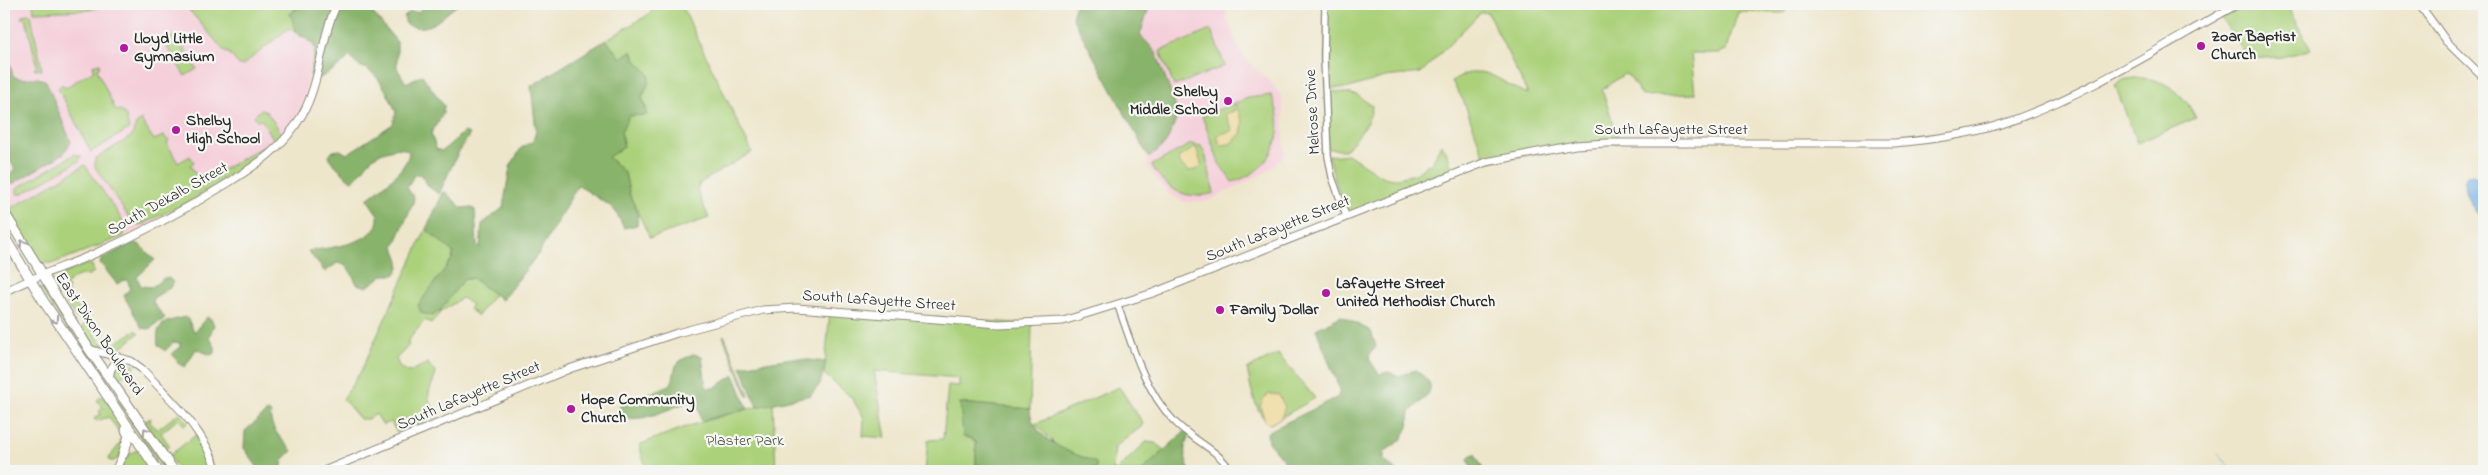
<svg xmlns="http://www.w3.org/2000/svg" width="2488" height="475" viewBox="0 0 2488 475" font-family="'Indie Flower',sans-serif">
  <style>
    .built { fill: #f5cfda }
    .green { fill: #abd17a; stroke: #6b7e52 }
    .forest { fill: #88b36a; stroke: #5a6f4a }
    .sand { fill: #eeda9e; stroke: #8c8264 }
    .water { fill: #74b0e6; stroke: #506e88 }
    .lines { fill: none; stroke-linecap: round; stroke-linejoin: round }
    .stream { stroke: #74b0e6; stroke-width: 1 }
    .minor-casing { stroke: #8c887b; stroke-width: 8 }
    .major-casing { stroke: #8c887b; stroke-width: 9 }
    .highway-casing { stroke: #8c887b; stroke-width: 11 }
    .minor { stroke: #fff; stroke-width: 5.5 }
    .major { stroke: #fff; stroke-width: 7 }
    .highway { stroke: #fff; stroke-width: 9 }
    .oneway { stroke: #a0a0a0 }
    .poi-dot { fill: #b5179e; stroke: #f6f6f2; stroke-width: 2 }
    .labels { text-anchor: middle; dominant-baseline: central; stroke-width: 4.5; stroke-linejoin: round; paint-order: stroke }
    .poi-label { font-size: 16px; font-weight: bold; fill: #2b2b2b; stroke: #f6f6f2; text-anchor: start }
    .street-label { font-size: 16px; fill: #2b2b2b; stroke: #f6f6f2 }
    .park-label { font-size: 16px; fill: #4b543f; stroke: #f6f6f2 }
  </style>
  <rect width="100%" height="100%" fill="#f6f6f2"/>
  <filter id="ink" filterUnits="userSpaceOnUse"><feTurbulence type="fractalNoise" baseFrequency=".02" numOctaves="2"/><feDisplacementMap in="SourceGraphic" scale="10" xChannelSelector="R" yChannelSelector="G"/><feConvolveMatrix kernelMatrix="1 2 1 2 8 2 1 2 1" color-interpolation-filters="sRGB"/></filter>
  <filter id="wash" filterUnits="userSpaceOnUse"><feTurbulence type="fractalNoise" baseFrequency=".0096" numOctaves="4" result="noise"/><feDisplacementMap in="SourceGraphic" scale="20" xChannelSelector="R" yChannelSelector="G"/><feGaussianBlur stdDeviation="1.12" result="paint"/><feColorMatrix in="noise" values="0 0 0 0 0 0 0 0 0 0 0 0 0 0 0 0 0 1.4 0 .05"/><feComposite in="paint" operator="in"/></filter>
  <g filter="url(#wash)">
    <rect width="100%" height="100%" fill="#eee6cb"/>
    <g class="built">
      <polygon points="4,4 331,4 316,44 304,100 294,120 273,145 194,199 151,219 155,221 129,234 54,263 45,264 41,263 4,208 4,178 15,169 40,77 22,79 13,76 4,38"/>
      <polygon points="1150,4 1227,4 1227,18 1239,49 1252,66 1270,81 1282,97 1285,155 1270,170 1208,201 1185,202 1170,195 1157,181 1147,164 1148,159 1166,143 1176,120 1175,104 1151,45 1140,35"/>
    </g>
    <g class="green">
      <polygon points="33,4 107,4 90,10 34,12"/>
      <polygon points="184,4 302,4 296,7 291,16 302,37 289,28 243,65 239,65 228,52 226,53"/>
      <polygon points="660,4 681,4 752,152 700,183 697,191 709,218 650,238 630,196 625,173 608,157 611,153 618,152 624,143 621,132 629,116 635,114 639,116 647,110 642,97 649,84 647,71 636,63 632,51 621,58 606,40 646,16"/>
      <path d="M1325,4H1783L1786,11L1783,13L1738,12L1726,50L1719,53H1691L1695,94L1642,96L1629,76L1624,74L1602,90L1620,143H1607L1486,162L1464,102L1452,81C1485,59 1498,83 1528,94L1488,13L1481,12L1421,73L1385,77L1349,88H1326Z"/>
      <polygon points="2248,4 2286,4 2311,50 2281,57 2249,59 2221,18"/>
      <polygon points="29,14 31,15 42,70 34,69 37,66 26,19 21,18 23,15"/>
      <polygon points="1211,30 1225,66 1174,86 1160,51"/>
      <polygon points="176,35 197,69 185,76 164,42"/>
      <polygon points="99,63 100,65 97,70 116,111 121,110 126,116 129,129 91,152 58,88 62,84 65,88 94,70 93,65"/>
      <path d="M2135,78C2164,77 2184,93 2196,118L2137,143L2115,85L2121,80Z"/>
      <path d="M1333,91L1357,95L1372,106C1372,119 1355,143 1344,150L1328,149L1326,93Z"/>
      <path d="M1271,95C1290,131 1272,172 1232,182L1219,163L1202,116L1248,98Z"/>
      <polygon points="261,109 266,111 282,134 273,145 194,199 143,224 137,225 132,222 95,167 95,159 132,136 136,124 141,120 154,140 164,136 169,141 167,143 178,163 190,156 194,162 190,165 199,179 209,178 274,140 262,120 257,120 254,116"/>
      <path d="M1191,144L1201,146L1206,157L1214,193C1186,201 1165,190 1152,165Z"/>
      <polygon points="1441,144 1445,149 1454,173 1346,216 1328,156 1348,154 1381,176 1392,179 1416,174 1428,164 1431,165"/>
      <polygon points="75,154 81,156 79,161 21,194 17,194 17,188"/>
      <polygon points="85,165 123,221 126,228 124,236 54,263 41,263 8,214 8,210"/>
      <path d="M426,229L453,250V259L463,280L472,278L494,294L478,316L469,309L472,305L462,298L442,311L431,323L425,320L407,342L409,345L396,359L400,368L409,372L428,363L436,374C428,397 423,395 440,416L397,433L391,422L383,425L376,414L368,419H360L343,399L361,371Z"/>
      <path d="M87,264L92,265L94,272L89,275C81,273 71,279 66,285L69,288L66,290L78,309L81,307L84,310L82,316L76,318L54,284L63,274Z"/>
      <polygon points="43,288 154,452 170,471 164,471 40,289"/>
      <polygon points="830,311 1032,324 1030,409 960,403 967,437 976,442 976,465 982,466 986,471 925,471 928,440 943,439 948,385 959,386 959,378 874,371 886,438 863,436 864,418 851,397 824,374"/>
      <path d="M89,320L94,323L90,326L101,343L114,344L136,330L139,333L114,353C95,347 92,344 81,328Z"/>
      <polygon points="724,335 749,395 748,397 723,336"/>
      <path d="M1278,354L1315,398L1270,424C1254,413 1251,386 1247,369Z"/>
      <polygon points="125,362 136,366 118,380 115,370 118,365"/>
      <polygon points="1119,387 1143,423 1141,427 1115,447 1113,469 1116,471 1146,442 1155,443 1165,450 1142,471 1094,471 1092,461 1059,448 1035,424"/>
      <path d="M101,396C118,407 136,448 114,461H110L109,458L120,444L122,437L109,417L96,421L94,418L101,414L99,411L103,408L97,400Z"/>
      <path d="M773,403L776,471H647L639,445C683,426 727,414 773,403Z"/>
      <polygon points="179,413 188,423 184,425 178,419 161,433 170,446 166,449 162,448 145,421 151,418 150,422 157,430"/>
      <polygon points="197,434 203,442 214,471 211,471 209,467 199,471 179,471 169,456"/>
      <polygon points="137,450 139,451 157,471 128,471 121,468 128,455"/>
    </g>
    <g class="forest">
      <path d="M302,4H372L373,13L397,42V68L406,83L422,75L444,106L443,114L431,133L436,149L442,151L464,132L470,134L457,155L439,194L429,187L420,174L414,175L407,188L414,197L413,203L394,247C398,259 403,263 395,275H383L367,287L357,284C352,275 349,264 337,263L325,272L308,251C327,248 382,244 378,215L367,199C379,190 408,169 409,152C403,147 397,148 390,150C366,156 368,168 352,181C348,180 337,166 331,161L329,156L333,151L340,150L347,154L393,124L396,112C391,100 382,80 371,72C361,64 359,70 350,56L340,66L320,78L310,75L315,51L314,45L297,32L290,14Z"/>
      <path d="M419,4H459C440,17 430,35 406,24L404,17L410,12H419L422,7Z"/>
      <polygon points="1076,4 1150,4 1140,35 1156,52 1175,104 1176,120 1166,143 1149,158 1072,17"/>
      <path d="M4,38L13,76C23,82 36,74 46,81L71,142L63,154L7,187L5,179L15,169L4,150L10,147L4,136Z"/>
      <path d="M606,40L621,58L632,51C637,67 645,65 650,77L642,97L647,115L629,116L621,132L624,147L608,157L625,173L630,196L638,212L637,225L624,228L616,212L610,206L578,185L539,253L502,300L472,278L463,280L440,311L432,316L421,313L418,305L452,259L454,253L426,229L444,191L462,208L471,207L475,210L477,246L480,247L482,224L503,208L510,167L521,148L533,141L536,131L531,86Z"/>
      <polygon points="134,243 139,244 155,260 137,277 141,286 152,287 164,278 169,278 173,282 170,288 153,298 153,303 165,318 149,329 142,328 124,296 130,288 128,281 125,280 117,284 100,263 102,258"/>
      <path d="M1341,316L1371,331L1376,347L1370,354L1369,359L1379,374L1388,372L1400,376L1415,370C1444,388 1425,397 1410,412L1408,427L1401,440L1384,452V460L1396,471H1293L1268,442L1267,433L1271,430L1338,397L1340,390L1316,329Z"/>
      <path d="M185,317L188,319L194,332L207,317L211,319L214,325L209,337L215,347V353L211,355L196,349L185,367L179,364L172,353L180,348V343L174,342L165,351L158,345C155,322 165,322 185,317Z"/>
      <path d="M694,354L702,357L706,386L708,388H714L734,375L748,409L701,421L699,410L690,402C671,406 633,430 617,412L621,405L670,385C676,378 672,368 679,362C682,359 690,356 694,354Z"/>
      <polygon points="792,358 826,362 820,384 811,395 757,407 741,366"/>
      <path d="M960,403L1030,409C1031,440 1072,453 1095,462L1097,466L1095,470L986,471L982,466L976,465V442L972,438L963,437Z"/>
      <path d="M268,411L271,413C268,428 284,441 292,451L283,460L281,471H260L244,448L245,431Z"/>
      <path d="M1185,431L1190,434C1182,449 1184,456 1190,471H1142Z"/>
      <polygon points="1475,454 1484,471 1472,471 1468,459 1471,455"/>
    </g>
    <g class="sand">
      <polygon points="1235,103 1243,123 1241,134 1230,144 1220,145 1217,135 1231,131 1232,128 1225,114 1234,111"/>
      <polygon points="1196,147 1202,166 1196,170 1188,171 1180,164 1179,157"/>
      <polygon points="1269,394 1279,395 1285,407 1281,418 1270,424 1265,421 1260,406 1263,399"/>
    </g>
    <path class="water" d="M2467,175H2472L2484,180V222C2474,209 2458,192 2467,175Z"/>
    <g class="lines">
      <polyline class="stream" points="2218,454 2234,471"/>
    </g>
  </g>
  <g filter="url(#ink)">
    <g class="lines">
      <defs>
        <g id="minor">
          <polyline points="1325,4 1324,58 1328,156 1332,177 1346,216"/>
          <path d="M1118,306C1132,345 1144,389 1173,420C1191,440 1217,448 1231,471"/>
        </g>
        <g id="major">
          <polyline points="2419,4 2446,41 2484,78"/>
          <path d="M4,292C33,277 64,267 94,254C140,234 185,210 228,183C258,164 284,147 302,115C321,82 320,39 337,4"/>
          <path d="M89,349L131,361L142,369C171,400 204,429 217,471"/>
          <polyline points="109,378 111,369 119,357"/>
          <polyline points="115,471 123,454"/>
          <path d="M324,471L569,369L677,333L763,310L797,308L999,324L1063,321L1153,293L1486,162L1575,145L1607,143H1894C1930,140 1967,135 2002,124C2085,96 2162,46 2238,4"/>
        </g>
        <g id="highway">
          <polyline points="4,212 89,349 174,471"/>
          <polyline points="4,236 44,302 158,471"/>
          <polyline points="123,454 129,436 126,430"/>
        </g>
      </defs>
      <use href="#minor" class="minor-casing"/>
      <use href="#major" class="major-casing"/>
      <use href="#highway" class="highway-casing"/>
      <use href="#minor" class="minor"/>
      <use href="#major" class="major"/>
      <use href="#highway" class="highway"/>
    </g>
    <defs><path id="oneway-chevron" d="M-2-3.5L2.5 0L-2 3.5" fill="none" stroke-width="1.6" stroke-linecap="round" stroke-linejoin="round" transform="scale(1.25)"/></defs>
    <g class="oneway">
      <use href="#oneway-chevron" transform="translate(23 243) rotate(-121)"/>
      <use href="#oneway-chevron" transform="translate(55 320) rotate(56)"/>
      <use href="#oneway-chevron" transform="translate(146 431) rotate(-125)"/>
    </g>
  </g>
  <g class="poi-dot">
    <circle cx="2201" cy="46" r="5"/>
    <circle cx="124" cy="48" r="5"/>
    <circle cx="1228" cy="101" r="5"/>
    <circle cx="176" cy="130" r="5"/>
    <circle cx="1326" cy="293" r="5"/>
    <circle cx="1220" cy="310" r="5"/>
    <circle cx="571" cy="409" r="5"/>
  </g>
  <g class="labels">
    <g class="poi-label">
      <text x="2211" y="37">Zoar Baptist<tspan x="2211" dy="18">Church</tspan></text>
      <text x="134" y="39">Lloyd Little<tspan x="134" dy="18">Gymnasium</tspan></text>
      <text x="1218" y="92" text-anchor="end">Shelby<tspan x="1218" dy="18">Middle School</tspan></text>
      <text x="186" y="121">Shelby<tspan x="186" dy="18">High School</tspan></text>
      <text x="1336" y="284">Lafayette Street<tspan x="1336" dy="18">United Methodist Church</tspan></text>
      <text x="1230" y="310">Family Dollar</text>
      <text x="581" y="400">Hope Community<tspan x="581" dy="18">Church</tspan></text>
    </g>
    <g class="street-label">
      <text transform="translate(1313 112) rotate(-93)">Melrose Drive</text>
      <text x="1671" y="130">South Lafayette Street</text>
      <text transform="translate(168 199) rotate(-29)">South Dekalb Street</text>
      <text transform="translate(1278 229) rotate(-22)">South Lafayette Street</text>
      <text transform="translate(879 301) rotate(4)">South Lafayette Street</text>
      <text transform="translate(99 334) rotate(56)">East Dixon Boulevard</text>
      <text transform="translate(469 396) rotate(-23)">South Lafayette Street</text>
    </g>
    <g class="park-label">
      <text x="745" y="441">Plaster Park</text>
    </g>
  </g>
  <rect width="2488" height="475" fill="none" stroke="#f6f6f2" stroke-width="20"/>
</svg>
